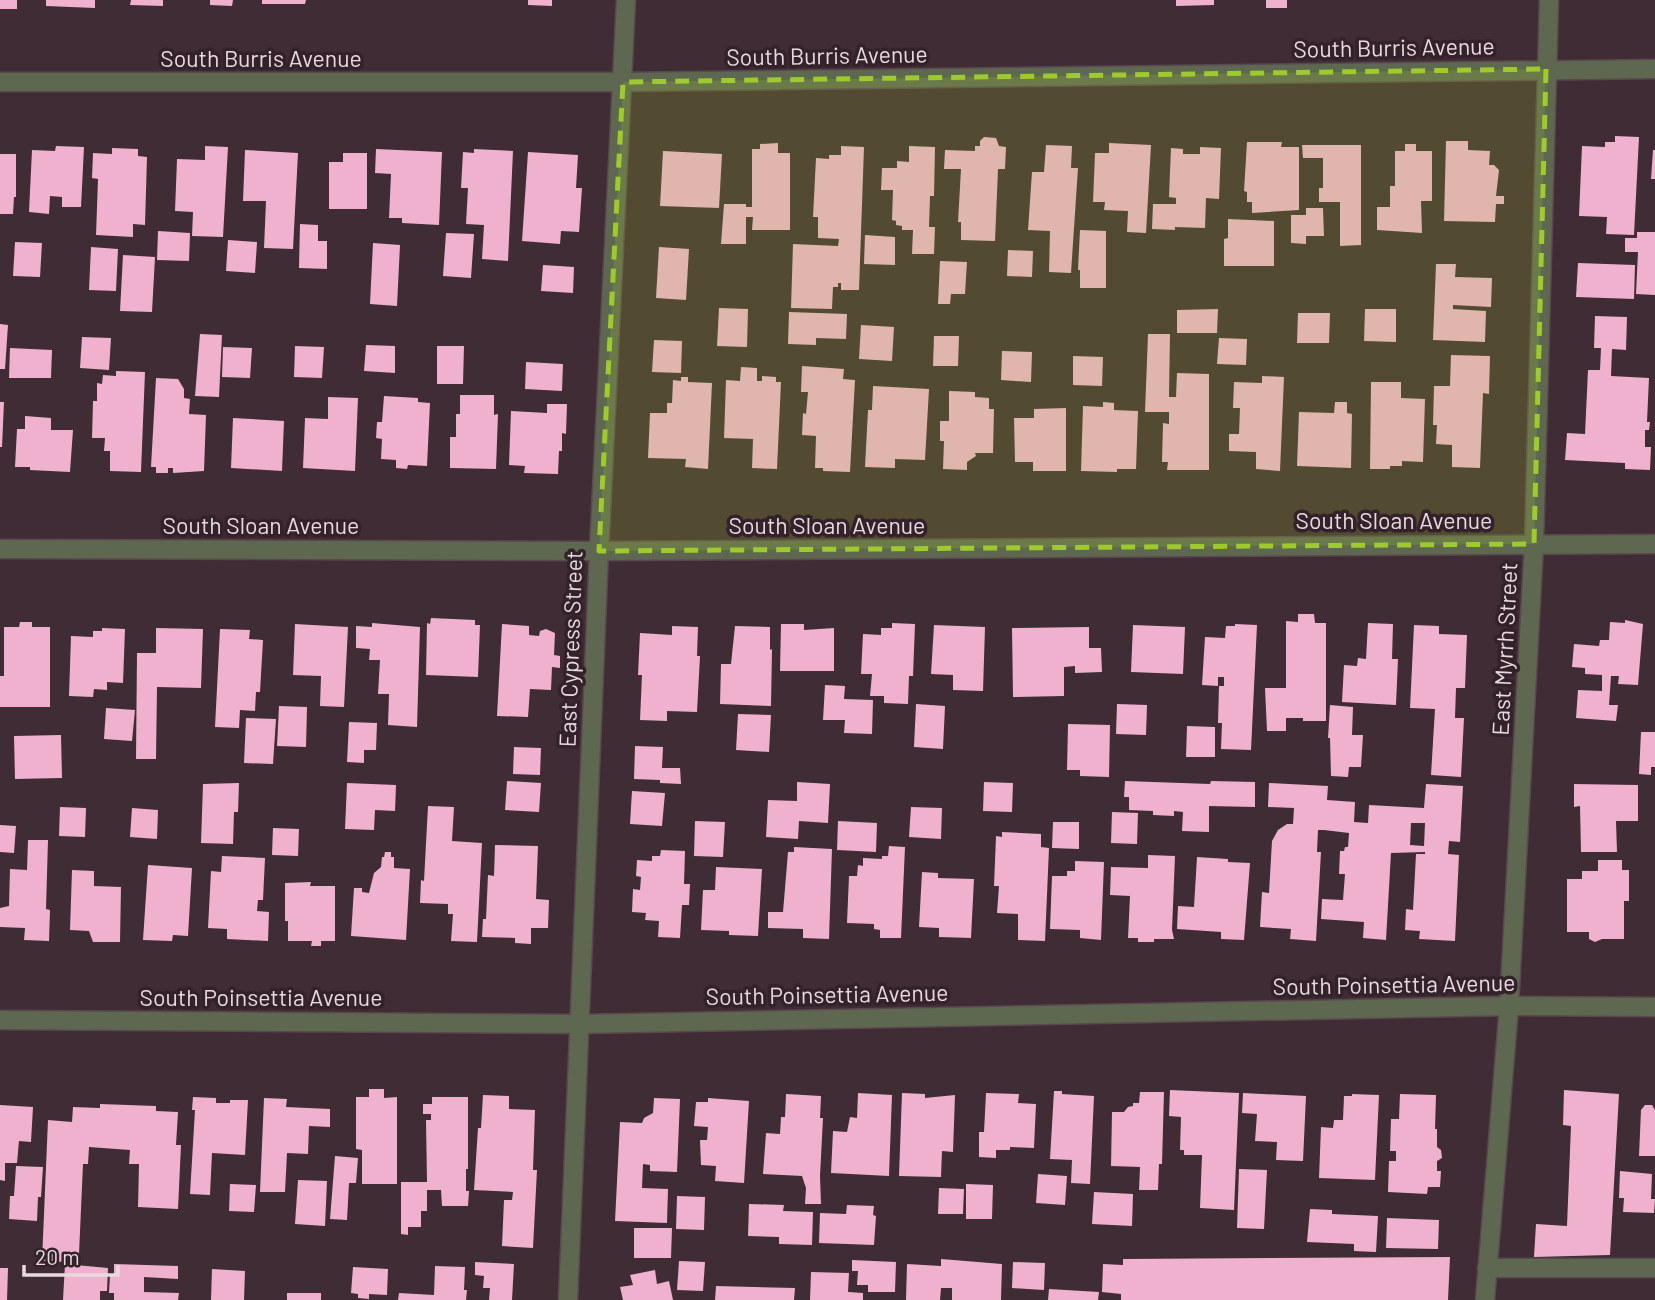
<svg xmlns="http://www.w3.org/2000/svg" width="1655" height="1300" viewBox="0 0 1655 1300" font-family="Barlow,sans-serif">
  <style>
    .building { fill: #efb1ce; fill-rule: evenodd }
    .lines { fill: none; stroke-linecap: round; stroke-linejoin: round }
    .minor-casing { stroke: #5a484f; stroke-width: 21 }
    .minor { stroke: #5e6750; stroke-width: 18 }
    .marked { fill: #9eca2e; fill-opacity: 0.2; stroke: #9eca2e; stroke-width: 5; stroke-dasharray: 14 9; stroke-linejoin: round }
    .labels { text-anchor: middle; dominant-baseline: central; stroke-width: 7; stroke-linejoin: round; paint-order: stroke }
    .street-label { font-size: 23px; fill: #e7dadf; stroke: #34222a }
  </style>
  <rect width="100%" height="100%" fill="#3f2c34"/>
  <g class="building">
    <rect x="0" y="0" width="17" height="9"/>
    <polygon points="46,0 95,0 95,8 46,6"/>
    <polygon points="131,0 163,0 163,6 130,5"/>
    <polygon points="210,0 233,0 232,6 210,5"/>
    <polygon points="262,0 306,0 305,4 262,4"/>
    <polygon points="528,0 552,0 552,6 528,5"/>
    <polygon points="1176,0 1214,0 1214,5 1176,6"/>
    <rect x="1266" y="0" width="21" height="8"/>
    <polygon points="1615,136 1639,137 1634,235 1606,234 1607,217 1579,216 1582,146 1605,147 1605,142 1615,142"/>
    <polygon points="984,137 996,138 999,146 1006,147 1005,169 998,169 995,241 961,240 961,222 958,222 961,169 944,169 945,150 975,151 975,146 980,146 980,141"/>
    <polygon points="1446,141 1468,141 1468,150 1490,151 1489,165 1494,165 1499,170 1496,196 1504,196 1504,204 1496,204 1495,222 1444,221"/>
    <polygon points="1247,142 1282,142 1281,147 1299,147 1299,210 1252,213 1252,202 1247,202 1247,192 1244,191"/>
    <polygon points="778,143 778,153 790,153 790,230 752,230 753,217 746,217 746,244 721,244 724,204 746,204 746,207 752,207 752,149 760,149 760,144"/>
    <polygon points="1109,143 1151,145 1146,233 1127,232 1128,211 1104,210 1105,202 1093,202 1095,153 1109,153"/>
    <polygon points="1405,144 1416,144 1416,151 1432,151 1432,201 1421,201 1422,233 1377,230 1377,207 1390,207 1390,186 1395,186 1395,151 1405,151"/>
    <polygon points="1046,145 1072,146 1071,168 1078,168 1071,273 1049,272 1050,231 1028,230 1032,172 1044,172"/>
    <polygon points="1302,145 1361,145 1361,245 1340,246 1340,202 1319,202 1319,188 1323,188 1323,158 1303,158"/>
    <polygon points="56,146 84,147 81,207 62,207 62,197 50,196 49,214 29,212 32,150 55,151"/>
    <polygon points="205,146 228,147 223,237 192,236 193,212 175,211 177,159 205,160"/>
    <polygon points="841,146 864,147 859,290 841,290 841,283 838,283 838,287 833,287 832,309 791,308 793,244 838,246 839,239 818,238 818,217 813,217 816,158 829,159 829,155 841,155"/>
    <polygon points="909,146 935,147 934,196 930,196 929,227 935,227 934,254 912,254 913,230 902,230 902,226 896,225 896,221 892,220 893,190 881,190 882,168 897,168 897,161 909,162"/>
    <polygon points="1200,147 1221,148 1219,199 1206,198 1205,228 1175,227 1175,230 1152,229 1153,204 1176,204 1176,198 1169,197 1171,148 1183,149 1183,154 1200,154"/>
    <polygon points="112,148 138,149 138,156 147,157 145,225 133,224 133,237 96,235 98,179 92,178 93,153 112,154"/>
    <polygon points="376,149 442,152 439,225 402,223 402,218 389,218 391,174 375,173"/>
    <polygon points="474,149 513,151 508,261 482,259 484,225 466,224 468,188 461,188 463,152 474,153"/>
    <polygon points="245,150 298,153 293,249 264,248 266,201 243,201"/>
    <polygon points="1653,150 1655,150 1655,179 1651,179"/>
    <polygon points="663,151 722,154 719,208 660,206"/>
    <polygon points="528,152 578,155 576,188 582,188 579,232 561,231 560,244 522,241"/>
    <polygon points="343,153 367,153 367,209 329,209 329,162 343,162"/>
    <polygon points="0,154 16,154 16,197 14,197 13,214 0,214"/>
    <polygon points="1306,208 1323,208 1324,236 1306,236 1306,244 1291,243 1291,215 1306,215"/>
    <polygon points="1228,219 1274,221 1274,266 1224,266 1224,239 1228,238"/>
    <polygon points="300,224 318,225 318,241 327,241 327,269 299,268"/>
    <polygon points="1080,230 1106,231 1106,288 1080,288 1080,270 1078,270"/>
    <polygon points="158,231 190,233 189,261 157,260"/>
    <polygon points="1637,232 1655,232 1655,295 1636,294 1638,252 1625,252 1625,238 1637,238"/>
    <polygon points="446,233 474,234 471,278 443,276"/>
    <polygon points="865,235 895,237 895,265 864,264"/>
    <polygon points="228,240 257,242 255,273 226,271"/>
    <polygon points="15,242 42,243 40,277 13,276"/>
    <polygon points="373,243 400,245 397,306 370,304"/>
    <polygon points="91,247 118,249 116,291 89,290"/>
    <polygon points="659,247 689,249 686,300 656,298"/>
    <polygon points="1008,250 1033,251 1032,277 1007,276"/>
    <polygon points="123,255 155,257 152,312 120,311"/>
    <polygon points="940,261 967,262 965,294 951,294 950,304 938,304"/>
    <polygon points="1578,263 1635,265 1634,299 1576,297"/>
    <polygon points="1436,264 1456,264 1455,277 1492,278 1491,307 1453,305 1453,309 1486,311 1485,342 1433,340"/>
    <polygon points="543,265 574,267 573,293 541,291"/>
    <polygon points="719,308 748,309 747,347 717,346"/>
    <polygon points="1218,309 1217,333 1177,333 1177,310"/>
    <polygon points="1365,309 1396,309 1396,342 1364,341"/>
    <polygon points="789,312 847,314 846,339 816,338 816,345 788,344"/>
    <polygon points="1298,313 1330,313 1329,343 1297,343"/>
    <polygon points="1595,316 1627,317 1626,350 1612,349 1611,376 1649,378 1647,422 1650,422 1649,430 1645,430 1645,447 1651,447 1650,470 1625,469 1625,463 1565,460 1567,433 1585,434 1588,370 1600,370 1601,348 1594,348"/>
    <polygon points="0,324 8,325 5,369 0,369"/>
    <polygon points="861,325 894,327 892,361 859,359"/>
    <polygon points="200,334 222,335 219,397 195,396"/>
    <polygon points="1148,334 1170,334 1169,397 1176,397 1177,373 1209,374 1209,470 1167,470 1168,462 1162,462 1163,423 1169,424 1169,412 1145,412"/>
    <polygon points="934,336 959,336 958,366 933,366"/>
    <polygon points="82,337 111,338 109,370 80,368"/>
    <polygon points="1219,338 1247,339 1246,365 1217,364"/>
    <polygon points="654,340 682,341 681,373 652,372"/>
    <polygon points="366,345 395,346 395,373 364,371"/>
    <polygon points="295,346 324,347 322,378 294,377"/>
    <polygon points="437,346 464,346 463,384 437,384"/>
    <polygon points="223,347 252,348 250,378 222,377"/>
    <polygon points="10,348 52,350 51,378 9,378"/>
    <polygon points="1002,351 1032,352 1031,382 1001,380"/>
    <polygon points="1451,355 1490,356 1489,394 1483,393 1480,468 1452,467 1452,445 1436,444 1437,425 1433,425 1434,386 1450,386"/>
    <polygon points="1073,356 1103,357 1102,386 1073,385"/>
    <polygon points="526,362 563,364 562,391 525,389"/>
    <polygon points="802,366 844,369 843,379 855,380 850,472 823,471 823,468 815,468 816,436 802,435 803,413 806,414 808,392 801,392"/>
    <polygon points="741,367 757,368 757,381 762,381 762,376 776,377 776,382 781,382 777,469 752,468 753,439 724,438 726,380 740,381"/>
    <polygon points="116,371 145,372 141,472 110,471 110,451 104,451 105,438 92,438 93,401 97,401 97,383 102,384 103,375 116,376"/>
    <polygon points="1262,376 1284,377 1280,471 1256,469 1256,452 1229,451 1229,434 1239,434 1240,408 1233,408 1234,382 1262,383"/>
    <polygon points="681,377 688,377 688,382 712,383 708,469 685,467 686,459 648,458 650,413 667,413 667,403 672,403 673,380 681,381"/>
    <polygon points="156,378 178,379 184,389 184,398 190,399 189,414 206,415 204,471 173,473 173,468 168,468 168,473 156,473 156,467 151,467"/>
    <polygon points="1371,382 1401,382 1401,398 1425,399 1423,462 1402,461 1402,466 1390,466 1390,469 1370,469"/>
    <polygon points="873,386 929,389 925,460 895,459 895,468 865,467 868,410 872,410"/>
    <polygon points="949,391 975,392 975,397 989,398 989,409 994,409 993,453 975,453 976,456 967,462 967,470 943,469 944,441 940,441 940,421 949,421"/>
    <polygon points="460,395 494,395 494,415 498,414 496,469 450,468 450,437 456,437 456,414 460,414"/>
    <polygon points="384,396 418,398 418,402 430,403 427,466 408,465 407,469 396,468 396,460 381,459 382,439 376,438 377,422 382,422"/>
    <polygon points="328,397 358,398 355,471 303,468 305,418 328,419"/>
    <polygon points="0,402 4,402 2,447 0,447"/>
    <polygon points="1103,402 1114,403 1114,410 1138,411 1136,469 1117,469 1117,472 1081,471 1083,406 1103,407"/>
    <polygon points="1335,402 1347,402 1347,413 1352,414 1351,468 1297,466 1299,412 1334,413"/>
    <polygon points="547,404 567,404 566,434 562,433 562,451 559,451 558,474 524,473 525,466 509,465 511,411 547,413"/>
    <polygon points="1066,408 1066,471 1033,471 1033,462 1015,462 1014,418 1034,418 1034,409"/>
    <polygon points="25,416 51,418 51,430 73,430 70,472 30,470 30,467 15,467 17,429 25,429"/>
    <polygon points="233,418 284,421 282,471 231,468"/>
    <polygon points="1298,614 1314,614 1315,623 1326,623 1326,721 1303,721 1303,718 1286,718 1286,731 1267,731 1265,688 1286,688 1286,621 1298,622"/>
    <polygon points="431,618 475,620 475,625 480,625 478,677 426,675 427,623 430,624"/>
    <polygon points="1625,620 1643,624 1638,685 1618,684 1619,676 1611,676 1609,705 1618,705 1616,721 1576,718 1578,690 1602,691 1602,675 1585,674 1585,668 1572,667 1574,644 1599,646 1600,640 1609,640 1610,622 1625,623"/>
    <polygon points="20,622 32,622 32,627 50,627 50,707 0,707 0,676 4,676 4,627 19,627"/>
    <polygon points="372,623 420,627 417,727 388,725 389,694 378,694 380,660 369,660 370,649 356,648 356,626 372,627"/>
    <polygon points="892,623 915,624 913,676 909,676 908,704 884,703 884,696 870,696 872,674 861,674 863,634 881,635 881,628 892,628"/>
    <polygon points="1368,623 1393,624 1392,659 1398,659 1396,705 1342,702 1344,665 1357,666 1358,658 1366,659"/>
    <polygon points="295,624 348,627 344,707 320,706 321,676 293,675"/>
    <polygon points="502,624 529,626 529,635 539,636 540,631 546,629 555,633 554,655 560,656 560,668 552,667 551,690 530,689 528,717 497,716"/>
    <polygon points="781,624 804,624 804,630 834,628 834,671 780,671"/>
    <polygon points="1235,624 1257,625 1251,750 1221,749 1222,723 1218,723 1219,686 1224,686 1224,677 1218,677 1218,686 1202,685 1205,637 1225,638 1226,626 1235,626"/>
    <polygon points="934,625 985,627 983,691 953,690 953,675 931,674"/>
    <polygon points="1133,625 1185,627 1183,674 1131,672"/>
    <polygon points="1414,625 1439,626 1439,634 1467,635 1465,688 1456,688 1455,718 1464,718 1461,777 1431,775 1435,709 1410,708"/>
    <polygon points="672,626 698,627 697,656 700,656 697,712 667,711 667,721 640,720 642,675 638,675 640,633 672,635"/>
    <polygon points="735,626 770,627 770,650 772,649 771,706 720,704 721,664 731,664"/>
    <polygon points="1089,627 1089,648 1101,648 1102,672 1075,673 1075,666 1064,667 1064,696 1013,697 1012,628"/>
    <polygon points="102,628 125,629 123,683 107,682 107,690 94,689 93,697 69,696 71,636 93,637 93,631 102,631"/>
    <polygon points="156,628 203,629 201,688 157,687 156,759 136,759 137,653 156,653"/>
    <polygon points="220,629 250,630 249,639 263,640 260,692 256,692 255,711 240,710 239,728 215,727"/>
    <polygon points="825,685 845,686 844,699 873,700 872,734 844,733 845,720 823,720"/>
    <polygon points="916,704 945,706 943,749 914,747"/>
    <polygon points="1117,704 1147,705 1146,735 1116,734"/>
    <polygon points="1330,705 1353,707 1352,735 1363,735 1361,767 1349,767 1348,777 1331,776 1330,738 1328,738"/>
    <polygon points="279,706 307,707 306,747 277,746"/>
    <polygon points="106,708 135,710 132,741 104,739"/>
    <polygon points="738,714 771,715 769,752 736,750"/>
    <polygon points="246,718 276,719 273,764 244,763"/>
    <polygon points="349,722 377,723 376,750 364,750 364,763 347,762"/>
    <polygon points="1068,724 1110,725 1109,777 1080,776 1080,770 1067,770"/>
    <polygon points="1187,726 1215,727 1215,757 1186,757"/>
    <polygon points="1641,732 1655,732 1655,767 1651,767 1651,775 1639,774"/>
    <polygon points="61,735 62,778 15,779 14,736"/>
    <polygon points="635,746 663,747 662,768 680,768 681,784 660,783 660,780 634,779"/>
    <polygon points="514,747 541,748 540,775 513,774"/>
    <polygon points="507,781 541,783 539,812 505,810"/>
    <polygon points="1125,781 1210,784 1211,781 1255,782 1255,807 1209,806 1209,832 1182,831 1183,812 1174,811 1174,816 1153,815 1153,811 1129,810 1129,797 1124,797"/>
    <polygon points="797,782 830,784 828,823 799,821 798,839 766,837 768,800 797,801"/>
    <polygon points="984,782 1013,783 1012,812 983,811"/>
    <polygon points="239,783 238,812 234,812 233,844 201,843 203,784"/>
    <polygon points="347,783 396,785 395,811 375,810 374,830 345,829"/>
    <path d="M1269,783L1328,786L1327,800L1355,802L1354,822L1368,823L1369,805L1424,808L1426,784L1463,786L1460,842L1449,841L1448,854L1459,855L1455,941L1419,939L1420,931L1405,930L1406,909L1413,910L1416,854H1425V852L1391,853L1386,940L1363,938L1364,922L1321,919L1322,899L1343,900L1345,874H1339L1340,851H1344L1345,847H1348L1349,833L1324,830H1318L1317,852H1321L1316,941L1290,939L1291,929L1260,927L1262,892L1269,893L1272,841L1278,830L1287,824H1293L1294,808L1268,807ZM1411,823H1425L1424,846L1410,845Z"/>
    <polygon points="1574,784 1638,785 1638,821 1616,821 1617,852 1581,852 1580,806 1574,807"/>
    <polygon points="632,791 665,793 662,826 630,824"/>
    <polygon points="428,806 454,807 452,841 482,843 477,942 451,941 453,914 448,914 448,904 420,903 421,880 424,881"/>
    <polygon points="60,807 86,808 85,837 59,836"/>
    <polygon points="911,807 942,808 941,839 909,837"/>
    <polygon points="132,808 158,810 157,839 130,837"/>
    <polygon points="1112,812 1138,813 1137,844 1111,843"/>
    <polygon points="695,821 725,822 723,857 694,856"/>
    <polygon points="838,821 877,823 876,852 837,850"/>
    <polygon points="1053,822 1079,822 1079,849 1052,848"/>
    <polygon points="0,825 16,826 14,853 0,852"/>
    <polygon points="273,828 299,829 298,856 272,855"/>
    <polygon points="1002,832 1041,834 1041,847 1049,848 1045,941 1018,940 1018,914 997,913 999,886 994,886 996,836 1002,837"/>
    <polygon points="28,840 48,840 46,909 50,910 49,941 24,940 25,928 0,927 0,908 9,906 10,869 27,870"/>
    <polygon points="495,845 538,846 536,899 549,900 548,928 531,928 531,944 515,943 515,938 482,937 483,919 486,919 488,875 494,876"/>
    <polygon points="889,846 905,847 901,938 880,938 880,930 874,929 874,924 847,923 849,876 857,876 858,865 863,866 863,858 882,859 882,856 888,856"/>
    <polygon points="794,847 832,849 829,939 803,938 803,929 768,928 768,912 783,912 788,852 794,852"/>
    <polygon points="661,850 685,851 684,884 690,884 689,905 682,905 680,938 658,937 659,921 645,920 646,913 632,912 633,889 640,890 641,877 636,876 637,860 652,861 652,856 660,856"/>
    <polygon points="385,852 391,852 391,857 394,857 394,868 410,869 406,940 351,936 354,888 362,888 362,892 369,893 374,873 381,867 382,857 384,857"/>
    <polygon points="1148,855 1175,856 1172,930 1174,939 1154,939 1154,942 1138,942 1138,938 1128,938 1130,896 1110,895 1111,867 1148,868"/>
    <polygon points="222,856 265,858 263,900 258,900 257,911 269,912 268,941 227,939 227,929 208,928 211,871 221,872"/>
    <polygon points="1197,857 1228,859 1228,862 1250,863 1244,940 1221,939 1221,932 1177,929 1178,906 1194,907"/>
    <polygon points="1598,860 1622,860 1622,870 1629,870 1629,901 1624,901 1624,939 1602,939 1595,942 1589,939 1589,932 1567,932 1567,879 1582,879 1582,871 1598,871"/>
    <polygon points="1075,861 1104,862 1101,940 1080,938 1080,930 1050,929 1052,876 1067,876 1067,871 1075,871"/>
    <polygon points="148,865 192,868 188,936 173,935 172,941 143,940"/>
    <polygon points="716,867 762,869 758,936 729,935 729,931 701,930 703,890 715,890"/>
    <polygon points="72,870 94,871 94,886 121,887 120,942 93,942 89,931 70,930"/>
    <polygon points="922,872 938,873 938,878 974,879 971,938 939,937 939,928 919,927"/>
    <polygon points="311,882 310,886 335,886 335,941 321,941 321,946 311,946 312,941 288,941 288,921 285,921 285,883"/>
    <polygon points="369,1089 384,1089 384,1098 397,1097 397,1184 362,1184 362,1150 356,1149 356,1097 369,1097"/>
    <polygon points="1170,1090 1239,1093 1234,1210 1200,1208 1202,1155 1184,1155 1184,1150 1180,1150 1181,1117 1169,1116"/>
    <polygon points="1564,1090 1619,1094 1610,1255 1534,1257 1536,1224 1567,1226 1571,1126 1563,1125"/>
    <polygon points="1054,1091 1062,1091 1062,1094 1094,1096 1090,1184 1071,1183 1072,1160 1050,1159"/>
    <polygon points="1140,1092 1164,1092 1162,1164 1159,1164 1158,1190 1139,1190 1140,1167 1111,1166 1112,1112 1124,1112 1128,1107 1133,1106 1133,1103 1139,1103"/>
    <polygon points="858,1093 892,1095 889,1176 831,1173 833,1131 847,1132 850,1117 857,1118"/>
    <polygon points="902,1093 925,1094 925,1098 955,1095 953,1152 942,1151 941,1177 899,1176"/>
    <polygon points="986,1093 1019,1094 1018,1103 1036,1104 1034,1148 1010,1147 1010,1150 996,1150 996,1158 979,1157 979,1132 984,1132"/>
    <polygon points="1243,1093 1306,1096 1303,1161 1276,1160 1277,1142 1255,1141 1257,1114 1242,1113"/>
    <polygon points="786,1094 821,1096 820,1118 823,1118 820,1176 821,1204 805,1204 806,1188 802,1176 763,1174 766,1133 780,1134 781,1117 785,1117"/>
    <polygon points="1352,1094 1379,1095 1375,1180 1319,1178 1321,1127 1333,1128 1334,1120 1343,1120 1344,1096 1352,1096"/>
    <polygon points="1400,1094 1436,1095 1435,1129 1437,1129 1437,1147 1441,1150 1442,1158 1437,1161 1437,1171 1441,1171 1440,1187 1428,1187 1427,1194 1388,1192 1389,1161 1396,1161 1396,1151 1390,1151 1391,1119 1399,1119"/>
    <polygon points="483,1095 509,1096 509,1109 535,1110 533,1170 537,1170 533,1248 502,1246 504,1200 512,1200 513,1192 474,1190 478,1128 481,1128"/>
    <polygon points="193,1097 216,1098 216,1103 230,1103 230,1100 248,1100 245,1155 212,1153 210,1195 190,1194 195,1110 192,1110"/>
    <polygon points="432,1097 468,1097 468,1169 466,1169 466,1191 469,1191 468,1206 442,1206 441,1190 427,1190 427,1211 421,1211 421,1227 408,1227 408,1235 401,1234 401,1182 427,1182 426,1120 431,1120 431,1114 423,1114 423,1104 432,1104"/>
    <polygon points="264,1098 287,1099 286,1107 330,1109 330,1127 309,1126 308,1154 287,1153 285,1192 260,1192"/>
    <polygon points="654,1098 680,1099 677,1172 650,1171 650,1165 643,1164 642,1188 668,1189 667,1223 615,1221 620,1122 642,1123 644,1118 653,1113"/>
    <polygon points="708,1098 749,1101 744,1183 715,1181 716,1166 701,1165 700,1140 707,1140 708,1127 694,1126 696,1102 708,1102"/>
    <polygon points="100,1104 156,1106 156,1111 178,1112 176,1145 181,1145 178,1209 138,1207 139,1164 129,1164 130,1150 89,1147 88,1164 83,1164 79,1254 70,1254 70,1262 42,1261 48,1120 72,1122 73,1107 100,1108"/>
    <polygon points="0,1105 33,1107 31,1142 19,1141 17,1163 5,1163 5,1181 0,1180"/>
    <polygon points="1645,1105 1652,1105 1655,1110 1655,1156 1639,1156 1641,1110"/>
    <polygon points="335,1156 358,1158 356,1183 349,1183 347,1220 330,1219"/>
    <polygon points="16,1166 43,1167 41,1197 38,1197 37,1221 9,1219 10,1196 14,1196"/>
    <polygon points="1239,1169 1267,1170 1264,1229 1237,1228"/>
    <polygon points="1620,1171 1652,1174 1651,1199 1655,1199 1654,1213 1623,1212 1624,1198 1619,1198"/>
    <polygon points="1038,1174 1067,1176 1065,1205 1036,1203"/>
    <polygon points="298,1180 327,1181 325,1226 295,1224"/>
    <polygon points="230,1184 256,1185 254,1212 229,1211"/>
    <polygon points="966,1184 993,1185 992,1219 966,1219"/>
    <polygon points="939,1188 964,1189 963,1214 938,1214"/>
    <polygon points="1094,1192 1133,1194 1132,1226 1092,1224"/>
    <polygon points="677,1196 705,1197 704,1230 676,1229"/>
    <polygon points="749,1204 784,1205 783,1211 813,1212 812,1245 779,1244 779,1237 748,1236"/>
    <polygon points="847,1205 874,1206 873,1215 876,1216 874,1245 819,1243 820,1213 846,1214"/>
    <polygon points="1310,1209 1332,1210 1332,1214 1378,1216 1376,1252 1354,1251 1354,1244 1307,1242"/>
    <polygon points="1387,1218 1439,1220 1438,1249 1386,1248"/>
    <polygon points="634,1228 672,1228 671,1258 634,1258"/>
    <polygon points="1450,1257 1448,1300 1121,1300 1121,1294 1102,1292 1103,1264 1123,1265 1123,1259"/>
    <polygon points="941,1259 1002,1264 1001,1300 952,1300 952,1288 941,1288 940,1300 906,1300 907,1264 941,1266"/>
    <polygon points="852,1260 896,1262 895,1292 868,1292 868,1285 857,1285 858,1271 852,1271"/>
    <polygon points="679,1261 705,1262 703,1291 677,1290"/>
    <polygon points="475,1262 514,1264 512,1300 489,1300 490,1288 483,1288 484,1276 475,1275"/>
    <polygon points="1013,1262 1045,1263 1044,1290 1012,1288"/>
    <polygon points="65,1264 108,1268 107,1291 100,1291 100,1300 63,1300"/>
    <polygon points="114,1264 178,1266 178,1279 144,1277 144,1292 179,1293 178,1300 114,1300 114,1293 109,1293 110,1275 114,1276"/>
    <polygon points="435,1266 465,1267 464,1290 467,1290 466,1300 398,1300 399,1293 434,1295"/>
    <polygon points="353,1267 388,1269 387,1295 369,1294 369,1299 358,1298 358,1294 351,1293"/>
    <polygon points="0,1268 8,1268 7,1300 0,1300"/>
    <polygon points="212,1269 245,1271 244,1300 211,1300"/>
    <polygon points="655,1270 657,1284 669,1281 673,1300 623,1300 620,1287 633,1285 630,1275"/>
    <polygon points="811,1272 849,1273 848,1292 863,1293 863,1300 810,1300"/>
    <polygon points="716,1286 795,1288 794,1300 715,1300"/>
    <polygon points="1049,1289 1099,1292 1098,1300 1048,1300"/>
    <rect x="287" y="1293" width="34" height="7"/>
  </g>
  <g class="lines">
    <defs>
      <g id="minor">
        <polyline points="0,82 623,82 1655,69"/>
        <polyline points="0,549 599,551 1655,544"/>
        <polyline points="0,1020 580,1024 1509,1006 1655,1007"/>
        <polyline points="1487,1268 1655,1268"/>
        <polyline points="568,1300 599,551 626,0"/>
        <polyline points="1485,1300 1509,1006 1534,544 1549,0"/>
      </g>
    </defs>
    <use href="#minor" class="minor-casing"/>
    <use href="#minor" class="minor"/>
  </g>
  <path class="marked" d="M1546,69L1534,544L599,551L623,82Z"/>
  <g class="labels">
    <g class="street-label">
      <text transform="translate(1394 47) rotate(-1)">South Burris Avenue</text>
      <text transform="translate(827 55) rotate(-1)">South Burris Avenue</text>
      <text x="261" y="58">South Burris Avenue</text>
      <text x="1394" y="520">South Sloan Avenue</text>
      <text x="261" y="525">South Sloan Avenue</text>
      <text x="827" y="525">South Sloan Avenue</text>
      <text transform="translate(570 649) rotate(-88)">East Cypress Street</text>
      <text transform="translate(1504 649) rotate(-87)">East Myrrh Street</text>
      <text transform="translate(1394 984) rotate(-1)">South Poinsettia Avenue</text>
      <text transform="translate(827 994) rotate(-1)">South Poinsettia Avenue</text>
      <text x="261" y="997">South Poinsettia Avenue</text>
    </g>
  </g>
  <path d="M24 1265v10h94v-10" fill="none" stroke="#e7dadf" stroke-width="3.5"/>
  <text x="35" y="1265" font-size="21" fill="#e7dadf" stroke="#34222a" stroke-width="5" paint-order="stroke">20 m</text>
</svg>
